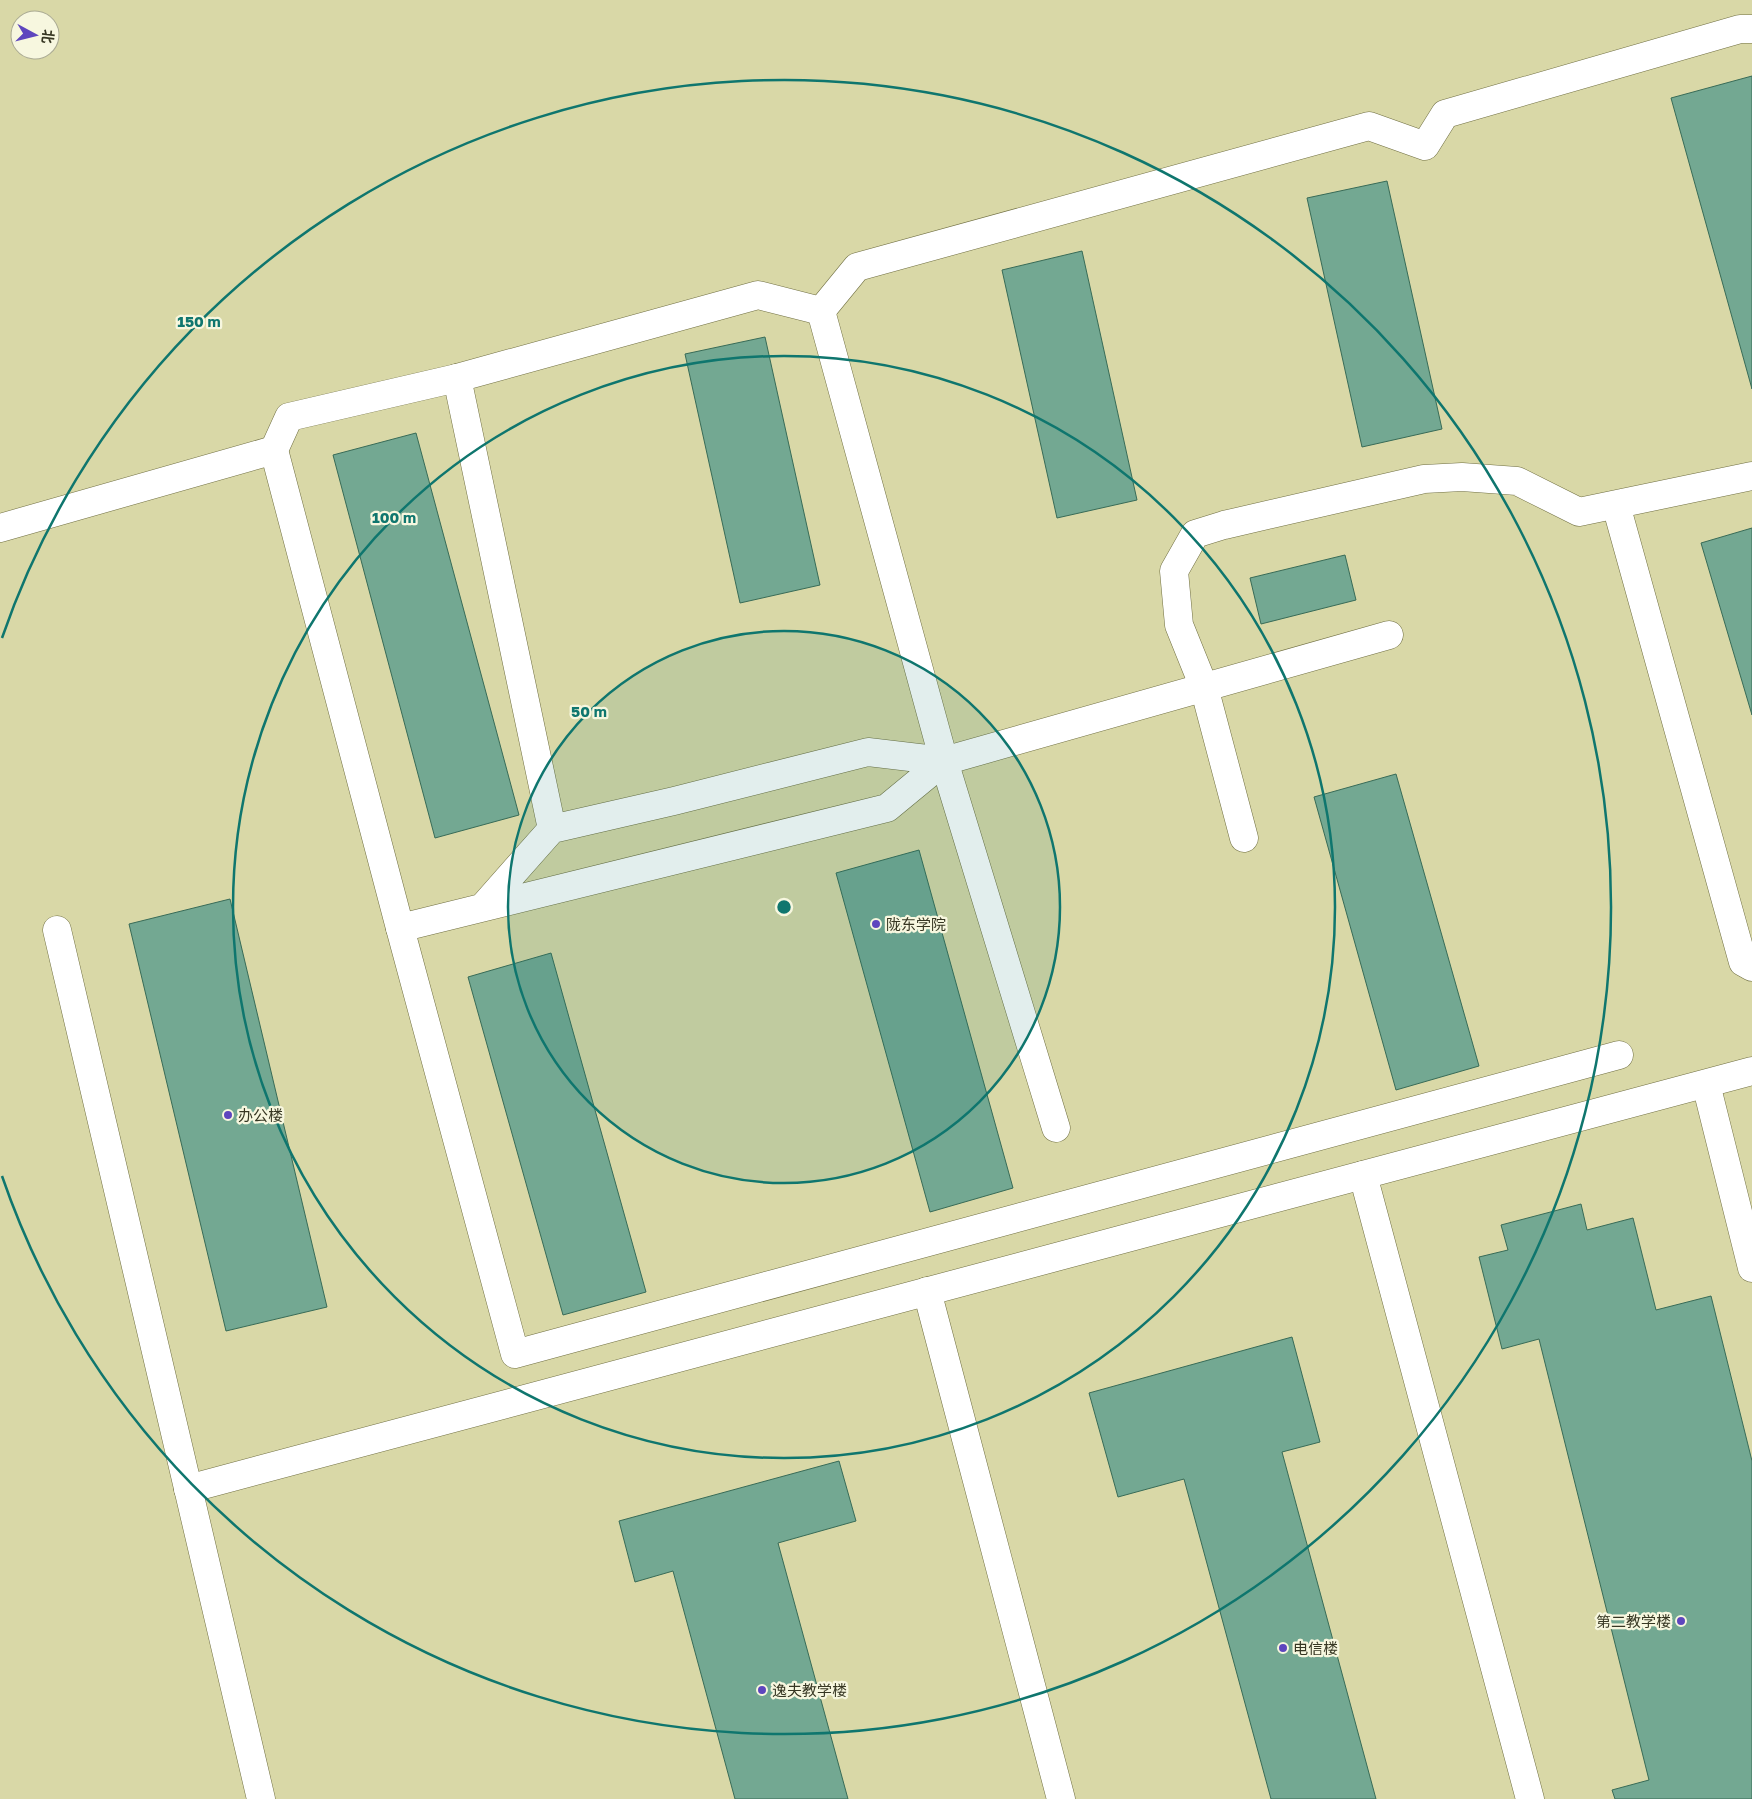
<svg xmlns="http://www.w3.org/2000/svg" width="1752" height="1799" viewBox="0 0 1752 1799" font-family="'Golos Text','Noto Sans SC',sans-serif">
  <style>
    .building { fill: #73a892; stroke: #386b57 }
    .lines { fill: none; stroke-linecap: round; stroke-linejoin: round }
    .minor-casing { stroke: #706f42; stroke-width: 29 }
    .minor { stroke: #fff; stroke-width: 28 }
    .ring { fill: none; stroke: #0f766e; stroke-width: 2.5 }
    .poi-dot { fill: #5e46be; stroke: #f7f7df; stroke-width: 2 }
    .labels { text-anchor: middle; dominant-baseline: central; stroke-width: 4.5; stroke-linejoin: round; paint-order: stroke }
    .poi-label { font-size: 15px; fill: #363622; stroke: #f7f7df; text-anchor: start }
    .centre { fill: #0f766e; stroke: #f7f7df; stroke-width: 2.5 }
    .ring-label { font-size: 15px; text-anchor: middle; font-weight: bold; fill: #0f766e; stroke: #f7f7df; stroke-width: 4.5; stroke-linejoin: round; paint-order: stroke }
  </style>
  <rect width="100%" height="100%" fill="#d9d8a7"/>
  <g class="building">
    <polygon points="1752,76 1752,389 1671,98"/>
    <polygon points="1387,181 1442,429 1362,447 1307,198"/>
    <polygon points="1082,251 1137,500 1057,518 1002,270"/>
    <polygon points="765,337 820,585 740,603 685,354"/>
    <polygon points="416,433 519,815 435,838 333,455"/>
    <polygon points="1752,528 1752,715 1701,543"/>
    <polygon points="1345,555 1356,600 1261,624 1250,578"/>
    <polygon points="1396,774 1479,1066 1396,1090 1314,797"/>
    <polygon points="919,850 1013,1188 930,1212 836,873"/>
    <polygon points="230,899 327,1307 226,1331 129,924"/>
    <polygon points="551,953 646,1292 563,1315 468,977"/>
    <polygon points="1581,1204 1587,1230 1633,1218 1656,1310 1711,1296 1752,1461 1752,1799 1615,1799 1612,1790 1649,1780 1539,1339 1502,1349 1479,1257 1508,1250 1501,1225"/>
    <polygon points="1292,1337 1320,1442 1282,1452 1376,1799 1271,1799 1184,1479 1118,1497 1089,1393"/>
    <polygon points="839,1461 856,1521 778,1543 848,1799 735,1799 673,1571 635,1582 619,1521"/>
  </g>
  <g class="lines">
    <defs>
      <g id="minor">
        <polyline points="821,311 944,761 1056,1128"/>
        <polyline points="457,378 552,829"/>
        <polyline points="274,450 289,417 457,378 758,295 821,311 857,267 1369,126 1425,146 1445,114 1740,29 1752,29"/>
        <polyline points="1616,505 1743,962 1752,967"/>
        <polyline points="0,528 274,450 400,928 515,1354 1619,1055"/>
        <polyline points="944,761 1389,635"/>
        <polyline points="1244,838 1204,687 1179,625 1174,571 1195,534 1224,525 1424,479 1462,477 1517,481 1579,512 1752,476"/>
        <polyline points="400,928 887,808 944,761 868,752 674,801 552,829 483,907"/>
        <polyline points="57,930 261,1799"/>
        <polyline points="1706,1084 1752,1268"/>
        <polyline points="1363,1175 1530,1799"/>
        <polyline points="927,1291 1061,1799"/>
        <polyline points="188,1489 1752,1071"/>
      </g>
    </defs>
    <use href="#minor" class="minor-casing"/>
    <use href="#minor" class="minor"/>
  </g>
  <circle cx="784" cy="907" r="276" fill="#0f766e" fill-opacity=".12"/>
  <g class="ring">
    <circle cx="784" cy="907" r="276"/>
    <circle cx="784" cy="907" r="551"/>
    <path d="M2 638A827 827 0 1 1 2 1176"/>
  </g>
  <g class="poi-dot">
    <circle cx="876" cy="924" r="5"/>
    <circle cx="228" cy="1115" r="5"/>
    <circle cx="1681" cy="1621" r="5"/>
    <circle cx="1283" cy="1648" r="5"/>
    <circle cx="762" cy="1690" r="5"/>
  </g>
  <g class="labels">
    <g class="poi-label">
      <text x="886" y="924">陇东学院</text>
      <text x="238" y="1115">办公楼</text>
      <text x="1671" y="1621" text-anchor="end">第二教学楼</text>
      <text x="1293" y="1648">电信楼</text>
      <text x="772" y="1690">逸夫教学楼</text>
    </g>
  </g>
  <circle cx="784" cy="907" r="8" class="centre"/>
  <g class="ring-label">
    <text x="199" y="327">150 m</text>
    <text x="394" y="523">100 m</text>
    <text x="589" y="717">50 m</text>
  </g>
  <g transform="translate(35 35) rotate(97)"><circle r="24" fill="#f7f7df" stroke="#aaaa93"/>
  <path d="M0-4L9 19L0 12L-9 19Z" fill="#5e46be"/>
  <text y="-8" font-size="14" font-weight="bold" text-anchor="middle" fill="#363622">北</text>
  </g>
</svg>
